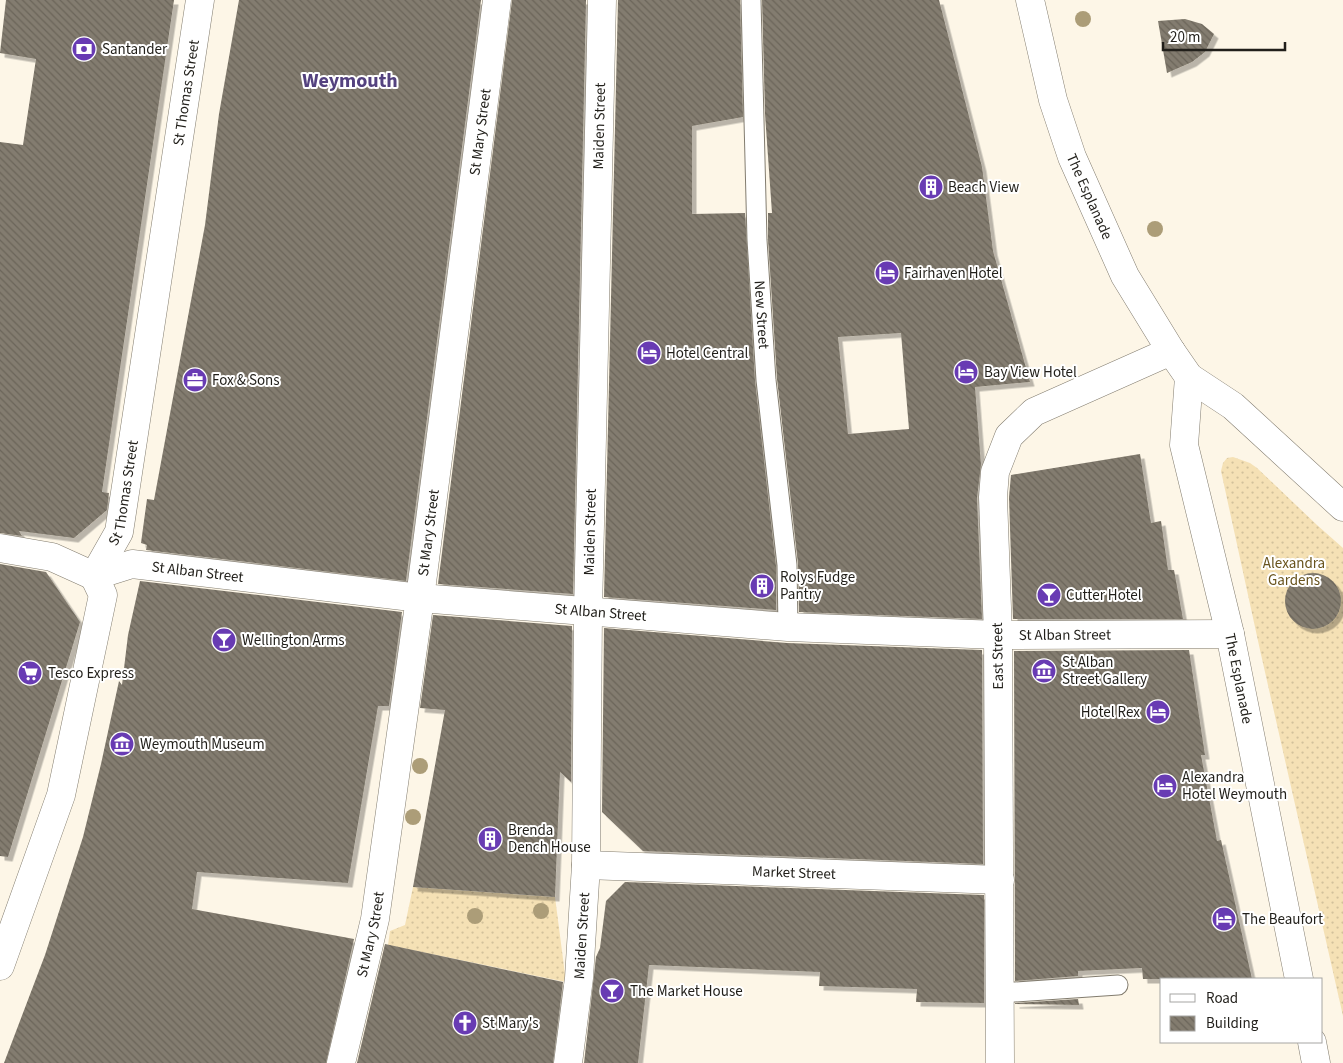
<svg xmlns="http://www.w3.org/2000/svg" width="1343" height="1063" viewBox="0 0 1343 1063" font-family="'Source Sans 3',sans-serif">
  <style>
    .grass { fill: url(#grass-dots) }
    .building { fill: url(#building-back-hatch); fill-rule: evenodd; filter: url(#shadow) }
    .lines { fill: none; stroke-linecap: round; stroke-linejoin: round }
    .lane-casing { stroke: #827c6f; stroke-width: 21 }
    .street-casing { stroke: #827c6f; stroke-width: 29 }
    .secondary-casing { stroke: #827c6f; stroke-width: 29 }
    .lane { stroke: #fff; stroke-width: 19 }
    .street { stroke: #fff; stroke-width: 28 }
    .secondary { stroke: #fff; stroke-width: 28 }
    .tree { fill: #ac9d78 }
    .labels { text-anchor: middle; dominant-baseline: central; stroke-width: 4; stroke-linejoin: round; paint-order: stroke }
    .poi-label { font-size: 15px; fill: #211f1a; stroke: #fff; text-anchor: start }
    .street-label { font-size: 15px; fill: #211f1a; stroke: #fff }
    .park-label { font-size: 15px; fill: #69541e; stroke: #fff }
    .district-label { font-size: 20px; font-weight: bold; fill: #54427f; stroke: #fff }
  </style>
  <defs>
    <pattern id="grass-dots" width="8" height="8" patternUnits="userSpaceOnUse" patternTransform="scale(1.25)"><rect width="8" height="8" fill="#f5e1b5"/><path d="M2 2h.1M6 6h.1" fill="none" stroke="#d2c19b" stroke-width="1.8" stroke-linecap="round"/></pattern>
    <pattern id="building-back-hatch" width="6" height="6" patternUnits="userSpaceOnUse" patternTransform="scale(1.25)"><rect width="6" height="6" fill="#837c6f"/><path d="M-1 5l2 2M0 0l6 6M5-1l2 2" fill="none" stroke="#6b655a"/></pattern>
    <filter id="shadow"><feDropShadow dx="4.5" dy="4.5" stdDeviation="0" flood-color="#0004"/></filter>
  </defs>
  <rect width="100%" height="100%" fill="#fdf6e7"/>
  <g class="grass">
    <polygon points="1233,457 1250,463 1257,468 1317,525 1343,548 1343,1016 1260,650 1221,471 1223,463 1227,458"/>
    <polygon points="413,887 555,897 566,982 388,945 390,931 405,925"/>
  </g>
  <g class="building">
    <polygon points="6,0 174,0 102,492 109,493 107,510 74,538 19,531 22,536 0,533 0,142 23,145 36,59 0,53"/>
    <polygon points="239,0 481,0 406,581 146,550 147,545 141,543 147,499 154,500 205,225 219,114"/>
    <polygon points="512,0 586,0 573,594 438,584"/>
    <polygon points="618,0 740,0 743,117 692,126 692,214 745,213 755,381 776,566 776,610 604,597"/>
    <path d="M762,0H939L982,167L993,251L1030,382L975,387L981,465L977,498L982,619L799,612L798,564L777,379L768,240V213H772L765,114ZM901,333L909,429L848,434L838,337Z"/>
    <polygon points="1185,19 1202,24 1214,34 1205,52 1192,62 1167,73 1158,21"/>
    <polygon points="1140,454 1151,523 1161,521 1168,570 1174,570 1183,619 1013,619 1009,497 1011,475"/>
    <polygon points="0,564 46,572 80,622 8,857 0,856"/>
    <circle cx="1313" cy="601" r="28"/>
    <polygon points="140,581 402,612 389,706 378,706 348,883 197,872 192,909 354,939 326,1063 4,1063 45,955 83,837 101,764 119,681 122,685 128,635"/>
    <polygon points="433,615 572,626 571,782 560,772 555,897 413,887 445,710 420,708"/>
    <polygon points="604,628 787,643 982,650 983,864 643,851 602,812"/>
    <polygon points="1189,650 1205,755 1201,755 1217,841 1221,840 1252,979 1143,979 1142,968 1078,971 1078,976 1015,981 1014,651"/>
    <polygon points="625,882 984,895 984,1003 916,1002 917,989 819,986 820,972 649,965 638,1063 584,1063 596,957 600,948 606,901"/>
    <polygon points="385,944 563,982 553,1063 357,1063"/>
    <polygon points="1078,999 1079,1005 1015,1004 1015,1003"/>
  </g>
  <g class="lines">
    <defs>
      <g id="lane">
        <path id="s1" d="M751,0L757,240L766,380L787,565L788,627"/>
        <polyline points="1000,993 1118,985"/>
      </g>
      <g id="street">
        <polyline points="0,548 52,557 94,576"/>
        <path id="s2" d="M94,576L132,564L420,598L788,627L998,635L1230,634"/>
        <path id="s3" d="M94,576L119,532L200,0"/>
        <path id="s4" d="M586,865L1000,880"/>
        <polyline points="0,966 61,795 103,595 94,576"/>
        <path id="s5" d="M341,1063L375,919L420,598L497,0"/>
        <path id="s6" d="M568,1063L579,978L586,865L588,612L602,0"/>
        <polyline points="1000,1063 998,635 993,497 995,472 1009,436 1034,412 1171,351"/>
      </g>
      <g id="secondary">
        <path id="s7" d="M1030,0L1053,100L1072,157L1125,276L1171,351L1189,377L1233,406L1343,507"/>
        <path id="s8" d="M1189,377L1184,445L1230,634L1299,979"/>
        <polyline points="1312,1042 1316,1063"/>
      </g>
    </defs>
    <use href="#lane" class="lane-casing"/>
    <use href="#street" class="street-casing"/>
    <use href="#secondary" class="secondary-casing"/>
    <use href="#lane" class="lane"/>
    <use href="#street" class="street"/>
    <use href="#secondary" class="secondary"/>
  </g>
  <g class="tree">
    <circle cx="1083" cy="19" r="8"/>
    <circle cx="1155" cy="229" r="8"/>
    <circle cx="420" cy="766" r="8"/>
    <circle cx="413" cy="817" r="8"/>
    <circle cx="541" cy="911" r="8"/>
    <circle cx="475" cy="916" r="8"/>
  </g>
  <defs>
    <symbol id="bank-disc" viewBox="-11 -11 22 22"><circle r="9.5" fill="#683bb3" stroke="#fff"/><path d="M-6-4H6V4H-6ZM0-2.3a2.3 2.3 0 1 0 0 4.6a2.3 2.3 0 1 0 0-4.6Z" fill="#fff"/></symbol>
    <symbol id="building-disc" viewBox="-11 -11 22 22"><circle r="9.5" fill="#683bb3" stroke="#fff"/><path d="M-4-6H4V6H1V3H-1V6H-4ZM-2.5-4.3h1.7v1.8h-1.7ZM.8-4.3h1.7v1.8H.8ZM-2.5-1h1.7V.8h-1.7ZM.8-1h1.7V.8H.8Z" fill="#fff"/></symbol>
    <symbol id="hotel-disc" viewBox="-11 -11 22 22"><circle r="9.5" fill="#683bb3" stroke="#fff"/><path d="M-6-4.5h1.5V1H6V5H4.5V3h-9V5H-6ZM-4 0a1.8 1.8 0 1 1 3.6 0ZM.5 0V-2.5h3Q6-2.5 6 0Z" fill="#fff"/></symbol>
    <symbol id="office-disc" viewBox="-11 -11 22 22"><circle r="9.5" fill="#683bb3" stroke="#fff"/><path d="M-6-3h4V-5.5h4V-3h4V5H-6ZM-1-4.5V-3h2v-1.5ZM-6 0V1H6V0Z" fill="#fff"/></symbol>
    <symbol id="bar-disc" viewBox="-11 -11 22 22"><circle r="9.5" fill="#683bb3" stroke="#fff"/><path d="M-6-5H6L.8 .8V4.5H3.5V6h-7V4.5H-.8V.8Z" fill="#fff"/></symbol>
    <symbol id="museum-disc" viewBox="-11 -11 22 22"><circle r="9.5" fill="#683bb3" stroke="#fff"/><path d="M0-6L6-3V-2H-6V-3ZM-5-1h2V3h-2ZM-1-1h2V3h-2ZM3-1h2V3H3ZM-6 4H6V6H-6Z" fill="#fff"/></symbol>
    <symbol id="supermarket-disc" viewBox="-11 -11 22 22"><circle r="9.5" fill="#683bb3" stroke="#fff"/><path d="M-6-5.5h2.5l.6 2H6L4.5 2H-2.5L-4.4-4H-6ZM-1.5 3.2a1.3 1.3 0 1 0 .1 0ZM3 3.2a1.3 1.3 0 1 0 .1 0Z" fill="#fff"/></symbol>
    <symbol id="church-disc" viewBox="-11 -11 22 22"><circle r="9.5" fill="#683bb3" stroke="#fff"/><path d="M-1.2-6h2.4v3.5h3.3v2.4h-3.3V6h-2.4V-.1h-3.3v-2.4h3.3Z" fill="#fff"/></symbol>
  </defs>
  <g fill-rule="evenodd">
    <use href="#bank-disc" x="70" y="35" width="28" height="28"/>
    <use href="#building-disc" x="917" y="173" width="28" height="28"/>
    <use href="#hotel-disc" x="873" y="259" width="28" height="28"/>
    <use href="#hotel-disc" x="635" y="339" width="28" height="28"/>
    <use href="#hotel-disc" x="952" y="358" width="28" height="28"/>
    <use href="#office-disc" x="181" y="366" width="28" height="28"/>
    <use href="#building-disc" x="748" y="572" width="28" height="28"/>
    <use href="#bar-disc" x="1035" y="581" width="28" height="28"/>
    <use href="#bar-disc" x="210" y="626" width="28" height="28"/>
    <use href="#museum-disc" x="1030" y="657" width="28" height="28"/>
    <use href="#supermarket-disc" x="16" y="659" width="28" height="28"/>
    <use href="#hotel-disc" x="1144" y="698" width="28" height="28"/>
    <use href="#museum-disc" x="108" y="730" width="28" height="28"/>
    <use href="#hotel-disc" x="1151" y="772" width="28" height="28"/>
    <use href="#building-disc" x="476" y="825" width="28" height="28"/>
    <use href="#hotel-disc" x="1210" y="905" width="28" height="28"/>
    <use href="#bar-disc" x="598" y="977" width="28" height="28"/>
    <use href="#church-disc" x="451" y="1009" width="28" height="28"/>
  </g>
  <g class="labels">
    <g class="poi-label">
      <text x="102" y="49">Santander</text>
      <text x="948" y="187">Beach View</text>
      <text x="904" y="273">Fairhaven Hotel</text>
      <text x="666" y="353">Hotel Central</text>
      <text x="984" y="372">Bay View Hotel</text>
      <text x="212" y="380">Fox &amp; Sons</text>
      <text x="780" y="577">Rolys Fudge<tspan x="780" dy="17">Pantry</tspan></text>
      <text x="1066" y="595">Cutter Hotel</text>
      <text x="242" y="640">Wellington Arms</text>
      <text x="1062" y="662">St Alban<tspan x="1062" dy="17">Street Gallery</tspan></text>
      <text x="48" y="673">Tesco Express</text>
      <text x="1140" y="712" text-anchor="end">Hotel Rex</text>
      <text x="140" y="744">Weymouth Museum</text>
      <text x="1182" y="777">Alexandra<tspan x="1182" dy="17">Hotel Weymouth</tspan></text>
      <text x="508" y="830">Brenda<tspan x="508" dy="17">Dench House</tspan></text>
      <text x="1242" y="919">The Beaufort</text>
      <text x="630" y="991">The Market House</text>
      <text x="482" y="1023">St Mary's</text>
    </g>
    <g class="street-label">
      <text stroke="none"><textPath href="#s3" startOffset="495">St Thomas Street</textPath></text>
      <text stroke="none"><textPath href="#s6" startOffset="938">Maiden Street</textPath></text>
      <text stroke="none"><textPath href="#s5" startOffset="942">St Mary Street</textPath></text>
      <text stroke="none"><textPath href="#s7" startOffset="206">The Esplanade</textPath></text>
      <text stroke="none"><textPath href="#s1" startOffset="315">New Street</textPath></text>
      <text stroke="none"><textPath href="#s3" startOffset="90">St Thomas Street</textPath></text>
      <text stroke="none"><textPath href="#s6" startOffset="532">Maiden Street</textPath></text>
      <text stroke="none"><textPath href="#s5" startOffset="538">St Mary Street</textPath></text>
      <text stroke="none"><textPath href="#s2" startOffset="106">St Alban Street</textPath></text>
      <text stroke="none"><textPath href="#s2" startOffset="511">St Alban Street</textPath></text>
      <text stroke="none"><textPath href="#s2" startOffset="976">St Alban Street</textPath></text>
      <text transform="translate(998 656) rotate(-91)">East Street</text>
      <text stroke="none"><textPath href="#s8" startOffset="308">The Esplanade</textPath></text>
      <text stroke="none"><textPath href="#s4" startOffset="208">Market Street</textPath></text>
      <text stroke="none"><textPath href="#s5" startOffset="132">St Mary Street</textPath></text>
      <text stroke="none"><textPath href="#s6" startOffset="128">Maiden Street</textPath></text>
    </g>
    <g class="park-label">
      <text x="1294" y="563">Alexandra<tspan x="1294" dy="17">Gardens</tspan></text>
    </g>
    <g class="district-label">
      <text x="350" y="81">Weymouth</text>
    </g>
  </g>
  <rect x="1160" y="978" width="162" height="65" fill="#ffffff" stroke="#a6a5a3"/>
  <rect x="1170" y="994" width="25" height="8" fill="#ffffff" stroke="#a6a5a3"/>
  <text x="1206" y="1003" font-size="15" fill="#211f1a">Road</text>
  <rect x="1170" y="1016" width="25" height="15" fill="url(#building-back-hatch)" stroke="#a6a5a3"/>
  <text x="1206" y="1028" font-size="15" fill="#211f1a">Building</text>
  <path d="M1163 42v8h122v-8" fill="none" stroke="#211f1a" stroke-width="2.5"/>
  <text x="1170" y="42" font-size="15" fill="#211f1a" stroke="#ffffff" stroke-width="4" paint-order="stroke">20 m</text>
</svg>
